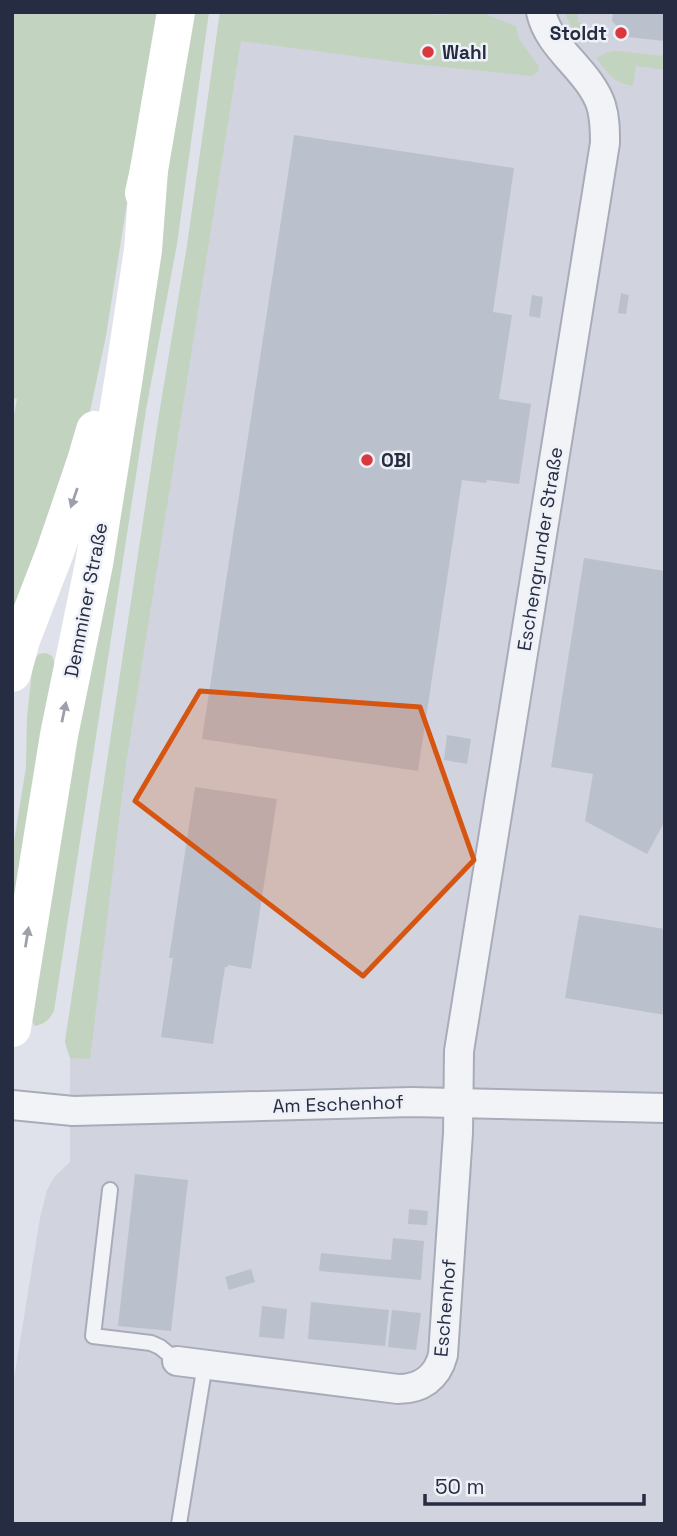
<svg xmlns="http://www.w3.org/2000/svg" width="677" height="1536" viewBox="0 0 677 1536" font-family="'Space Grotesk',sans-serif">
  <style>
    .built { fill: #d1d4df }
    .green { fill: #c2d4bf }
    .building { fill: #bbc0cd }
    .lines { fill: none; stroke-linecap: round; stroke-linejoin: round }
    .lane-casing { stroke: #a8acb8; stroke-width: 18 }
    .street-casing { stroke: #a8acb8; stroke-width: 32 }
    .lane { stroke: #f2f3f7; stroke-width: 14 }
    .street { stroke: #f2f3f7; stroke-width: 28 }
    .secondary { stroke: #fff; stroke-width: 38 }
    .oneway { fill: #9da0aa }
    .marked { fill: #d55511; fill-opacity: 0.2; stroke: #d55511; stroke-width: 5; stroke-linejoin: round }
    .poi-dot { fill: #db383d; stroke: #eef1f7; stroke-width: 2.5 }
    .labels { text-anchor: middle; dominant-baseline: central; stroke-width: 5; stroke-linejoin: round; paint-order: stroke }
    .poi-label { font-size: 19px; font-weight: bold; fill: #262d42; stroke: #eef1f7; text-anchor: start }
    .street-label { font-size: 19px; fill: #262d42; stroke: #eef1f7 }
  </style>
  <rect width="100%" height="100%" fill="#dfe2ea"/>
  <polygon class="built" points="220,12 665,12 665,1524 12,1524 12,1391 40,1218 47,1190 55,1176 70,1162 70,1058 65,1042 159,415 187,246"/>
  <g class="green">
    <polygon points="12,12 157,12 106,336 89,416 12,622 12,426 17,399 12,398"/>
    <path d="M189,12H209L177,244L146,410L54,1011C49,1020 45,1024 35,1026L32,1021Z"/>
    <polygon points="220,12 409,12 439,15 480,12 516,26 519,39 538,65 539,71 532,76 413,64 241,41 126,764 90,1059 70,1058 65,1042 159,415 187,246"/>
    <polygon points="564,12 578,12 578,22 586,24 595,39 589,43 583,43 570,24"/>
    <path d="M616,51L665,56V70L636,66L633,86C611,82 610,74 596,58L608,52Z"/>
    <polygon points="46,653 52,656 55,665 12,929 12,854 26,767 27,717 33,661 39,654"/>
  </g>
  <g class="building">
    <polygon points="613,12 665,12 665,41 627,37 612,21"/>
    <polygon points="294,135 514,168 493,312 512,315 499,399 531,404 519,484 487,480 486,483 462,480 418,771 202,739"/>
    <polygon points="621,293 629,295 626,314 618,313"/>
    <polygon points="532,295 543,297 540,318 529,316"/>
    <polygon points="584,558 665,571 665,821 647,854 585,821 593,774 551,767"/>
    <polygon points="447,735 471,739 467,764 444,760"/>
    <polygon points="195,787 277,799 251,969 228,965 228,967 225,967 213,1044 161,1037 173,958 169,958"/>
    <polygon points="579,915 665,929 665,1015 565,998"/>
    <polygon points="135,1174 188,1180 171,1331 118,1326"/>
    <polygon points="409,1209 428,1211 427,1225 408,1224"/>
    <polygon points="393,1238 424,1241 421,1280 319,1271 321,1253 391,1260"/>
    <polygon points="251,1269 255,1282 229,1290 225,1277"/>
    <polygon points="311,1302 389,1310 385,1346 308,1339"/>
    <polygon points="262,1306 287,1309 284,1339 259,1337"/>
    <polygon points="392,1310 421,1313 416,1350 388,1347"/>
  </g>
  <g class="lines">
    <defs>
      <g id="lane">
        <polyline points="110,1190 93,1336 151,1343 160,1347 177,1361"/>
        <polyline points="179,1524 205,1364"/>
      </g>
      <g id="street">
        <polyline points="12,1105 73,1111 411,1102 665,1108"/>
        <path d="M177,1361L398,1389C421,1389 437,1378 443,1355L458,1133L459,1051L605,143C605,130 605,118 601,105C589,70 549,49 541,12"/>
      </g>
    </defs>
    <use href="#lane" class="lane-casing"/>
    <use href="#street" class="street-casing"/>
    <use href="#lane" class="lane"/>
    <use href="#street" class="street"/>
    <g class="secondary">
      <polyline points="144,193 149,170 176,12"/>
      <polyline points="12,673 21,640 55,552 86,461 95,430"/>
      <polyline points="12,1028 59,735 94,564 124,376 143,250 149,170"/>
    </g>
  </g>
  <defs><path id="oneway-solid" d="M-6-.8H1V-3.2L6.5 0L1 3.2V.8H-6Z" transform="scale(1.75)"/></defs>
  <g class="oneway">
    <use href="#oneway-solid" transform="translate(74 498) rotate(109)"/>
    <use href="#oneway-solid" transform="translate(64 712) rotate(-78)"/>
    <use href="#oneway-solid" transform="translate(27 937) rotate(-81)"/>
  </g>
  <path class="marked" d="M200,691L420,707L474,860L363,976L135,801Z"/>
  <g class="poi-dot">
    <circle cx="621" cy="33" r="7"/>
    <circle cx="428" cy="52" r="7"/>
    <circle cx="367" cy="460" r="7"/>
  </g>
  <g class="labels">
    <g class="poi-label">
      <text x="607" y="33" text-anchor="end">Stoldt</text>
      <text x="442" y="52">Wahl</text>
      <text x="381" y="460">OBI</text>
    </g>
    <g class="street-label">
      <text transform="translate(540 549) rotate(-81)">Eschengrunder Straße</text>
      <text transform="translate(86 600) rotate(-79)">Demminer Straße</text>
      <text transform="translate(338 1104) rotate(-2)">Am Eschenhof</text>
      <text transform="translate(445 1308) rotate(-85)">Eschenhof</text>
    </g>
  </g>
  <rect width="677" height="1536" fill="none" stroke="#262d42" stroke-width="28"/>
  <path d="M425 1494v10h219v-10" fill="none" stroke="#262d42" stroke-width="3.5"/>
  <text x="435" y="1494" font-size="21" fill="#262d42" stroke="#eef1f7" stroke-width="5" paint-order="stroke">50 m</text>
</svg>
